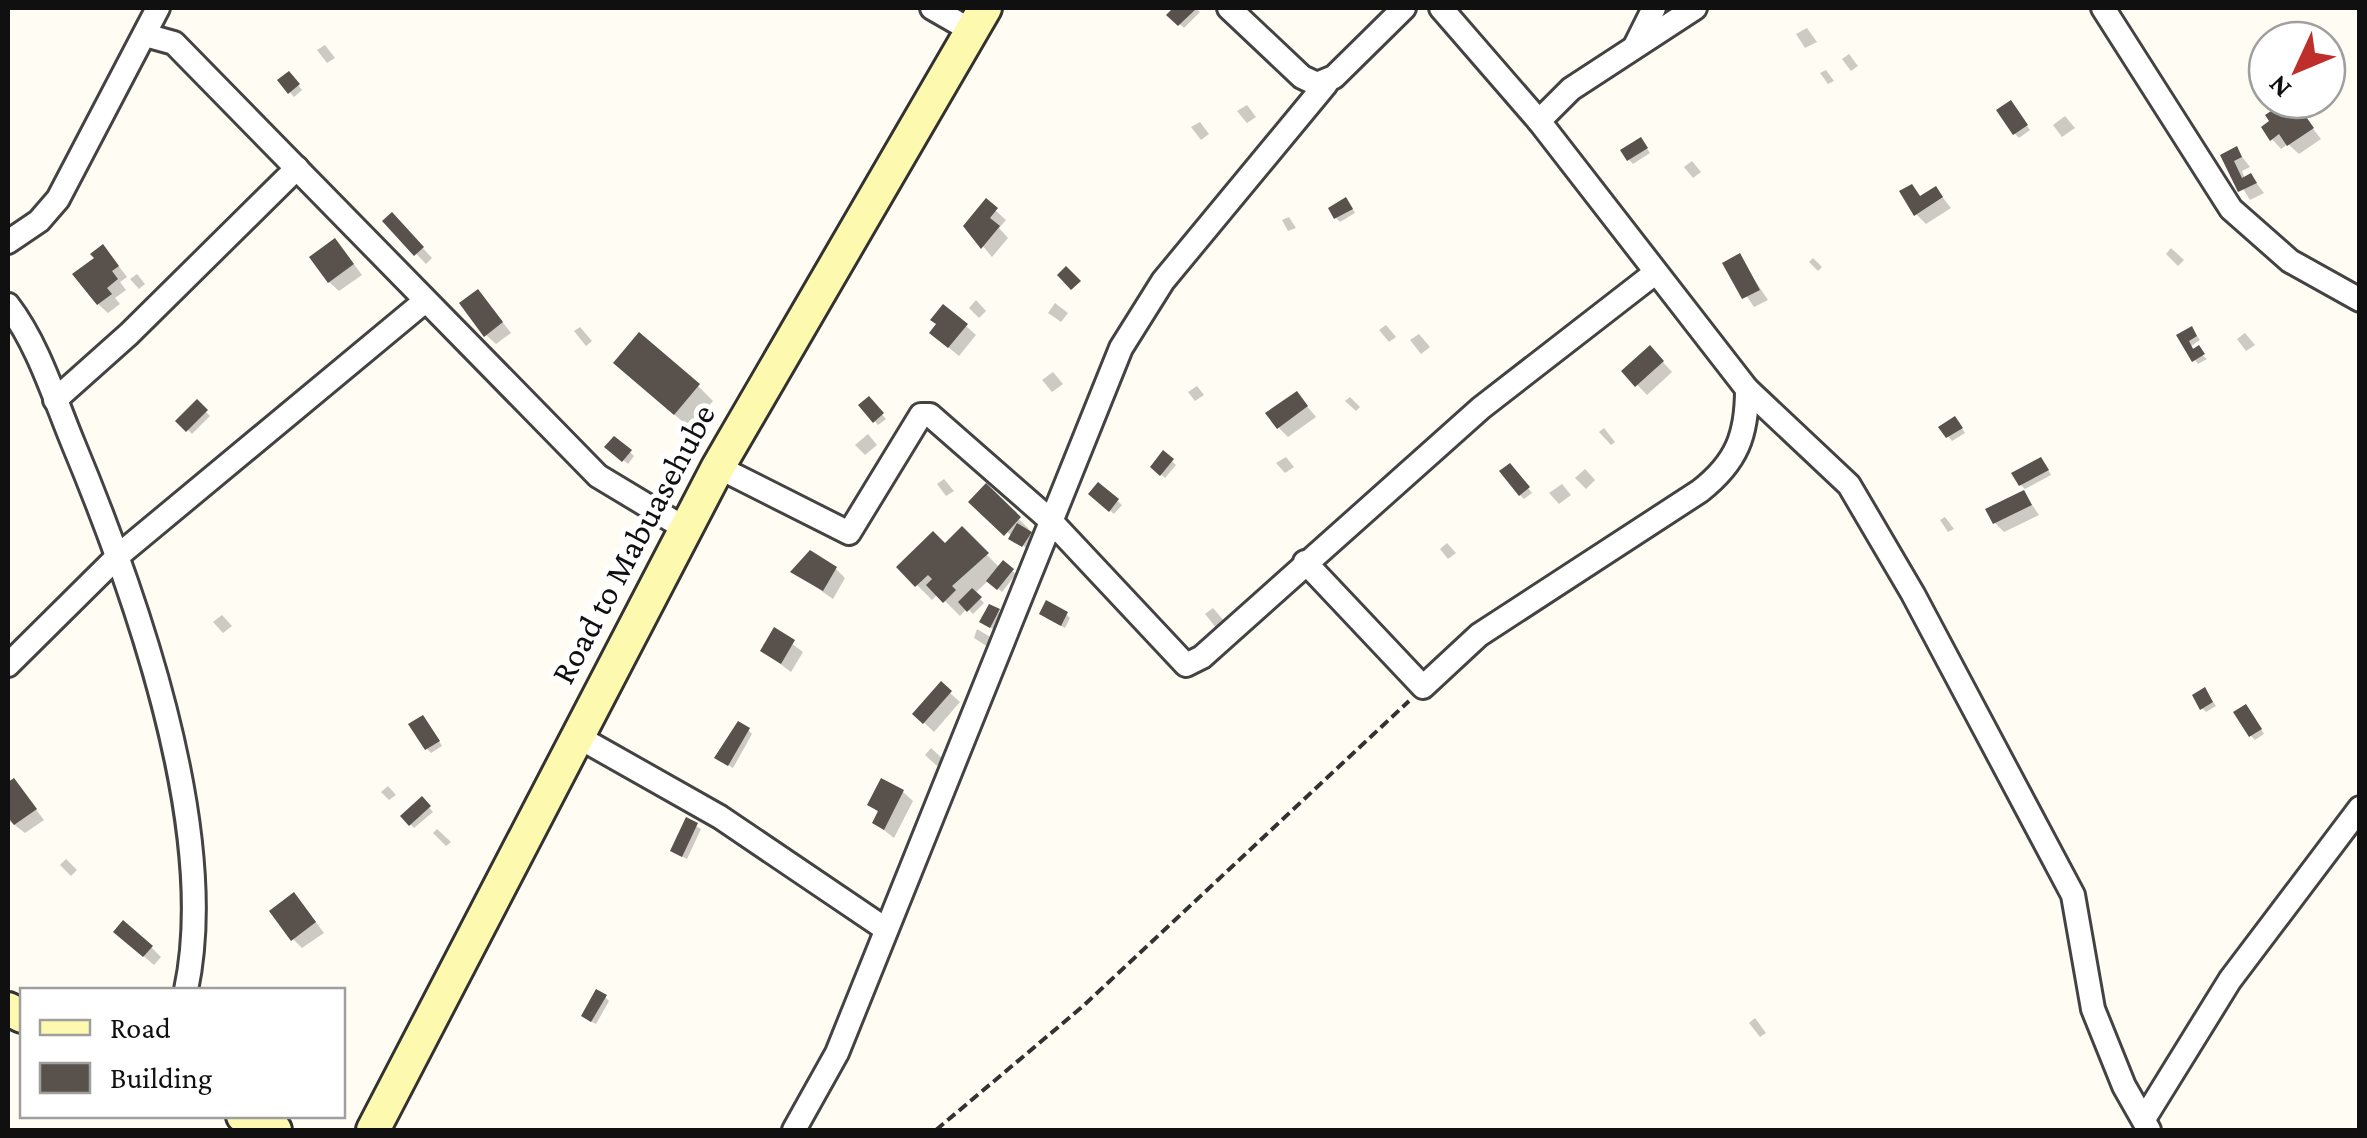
<svg xmlns="http://www.w3.org/2000/svg" width="2367" height="1138" viewBox="0 0 2367 1138" font-family="'Crimson Pro',serif">
  <style>
    .shadow { fill: #0003 }
    .building { fill: #59524c }
    .lines { fill: none; stroke-linecap: round; stroke-linejoin: round }
    .street-casing { stroke: #434343; stroke-width: 28 }
    .secondary-casing { stroke: #323232; stroke-width: 38 }
    .path { stroke: #323232; stroke-width: 4; stroke-dasharray: 10 5; stroke-linecap: butt }
    .street { stroke: #fff; stroke-width: 22 }
    .secondary { stroke: #fdfab0; stroke-width: 32 }
    .labels { text-anchor: middle; dominant-baseline: central; stroke-width: 10; stroke-linejoin: round; paint-order: stroke }
    .street-label { font-size: 35px; fill: #101010; stroke: #fff }
  </style>
  <rect width="100%" height="100%" fill="#fffdf3"/>
  <g class="shadow">
    <polygon points="1177,8 1195,8 1200,12 1184,28 1170,15"/>
    <polygon points="1807,28 1817,42 1805,48 1796,34"/>
    <polygon points="325,45 335,58 327,63 317,50"/>
    <polygon points="1849,54 1858,66 1851,71 1842,59"/>
    <polygon points="1826,70 1834,81 1828,84 1820,73"/>
    <polygon points="289,74 302,90 294,97 280,81"/>
    <polygon points="1247,105 1256,117 1247,123 1237,111"/>
    <polygon points="2014,107 2030,130 2019,138 2015,134"/>
    <polygon points="2296,107 2321,139 2299,154 2288,144 2281,149 2272,139 2286,114"/>
    <polygon points="2065,116 2075,128 2062,137 2053,125"/>
    <polygon points="1200,122 1209,134 1201,140 1191,127"/>
    <polygon points="1644,144 1650,153 1633,164 1629,160"/>
    <polygon points="2236,149 2250,167 2242,171 2245,179 2251,176 2264,193 2250,200 2223,156"/>
    <polygon points="1692,161 1701,172 1693,178 1684,167"/>
    <polygon points="1911,187 1922,198 1936,189 1951,208 1926,224 1916,214"/>
    <polygon points="986,202 1006,220 999,228 1008,238 992,257 966,226"/>
    <polygon points="1350,204 1355,213 1340,222 1336,218"/>
    <polygon points="392,215 432,258 426,264 385,221"/>
    <polygon points="1289,217 1296,228 1288,231 1282,220"/>
    <polygon points="2171,248 2184,260 2178,266 2166,254"/>
    <polygon points="344,251 362,275 339,291 329,282"/>
    <polygon points="112,257 127,277 120,282 126,290 115,298 120,304 108,313 98,304"/>
    <polygon points="1739,257 1768,300 1754,307 1725,264"/>
    <polygon points="1813,258 1822,267 1818,271 1809,262"/>
    <polygon points="137,274 145,284 139,289 130,279"/>
    <polygon points="976,300 986,311 979,318 969,308"/>
    <polygon points="487,302 511,333 496,344 486,335"/>
    <polygon points="1055,303 1068,313 1061,322 1048,313"/>
    <polygon points="1386,325 1396,337 1389,342 1379,330"/>
    <polygon points="966,326 976,335 959,356 942,342"/>
    <polygon points="580,327 592,341 586,346 574,331"/>
    <polygon points="2195,333 2200,340 2191,346 2207,359 2198,364 2179,336"/>
    <polygon points="2245,333 2255,345 2246,351 2237,339"/>
    <polygon points="1419,334 1430,347 1421,354 1410,340"/>
    <polygon points="1650,348 1672,372 1647,395 1624,371"/>
    <polygon points="1053,372 1063,384 1052,392 1042,380"/>
    <polygon points="631,377 698,386 713,401 690,428"/>
    <polygon points="1197,386 1204,395 1195,401 1188,392"/>
    <polygon points="1297,394 1316,417 1288,437 1279,428"/>
    <polygon points="1350,397 1360,407 1356,411 1345,401"/>
    <polygon points="869,399 886,419 878,425 861,405"/>
    <polygon points="197,403 210,416 192,434 179,421"/>
    <polygon points="1958,423 1965,433 1952,441 1942,428"/>
    <polygon points="1604,428 1615,442 1611,445 1599,432"/>
    <polygon points="868,434 877,445 865,455 855,445"/>
    <polygon points="608,447 630,452 634,456 628,464"/>
    <polygon points="1164,454 1176,465 1165,478 1153,467"/>
    <polygon points="1286,457 1294,467 1285,473 1276,463"/>
    <polygon points="2045,464 2051,475 2025,489 2021,485"/>
    <polygon points="1585,469 1595,480 1586,489 1575,478"/>
    <polygon points="1514,470 1532,493 1524,499 1520,495"/>
    <polygon points="944,479 954,491 946,496 937,484"/>
    <polygon points="1562,484 1571,495 1559,504 1549,493"/>
    <polygon points="1098,485 1122,505 1114,514 1091,494"/>
    <polygon points="986,487 1029,529 1026,532 1034,538 1027,549 972,502"/>
    <polygon points="2024,493 2039,515 2004,532 1995,523"/>
    <polygon points="1945,517 1954,529 1948,532 1940,520"/>
    <polygon points="962,530 1000,568 1004,564 1016,574 1002,592 989,580 975,593 984,603 973,614 967,608 960,616 938,594 932,600 899,567 946,546"/>
    <polygon points="1447,543 1456,553 1448,559 1440,549"/>
    <polygon points="836,569 845,578 833,599 794,572"/>
    <polygon points="1213,608 1225,622 1217,629 1205,614"/>
    <polygon points="999,612 1003,616 995,630 987,626"/>
    <polygon points="1066,614 1070,618 1065,628 1046,618"/>
    <polygon points="222,615 232,626 223,633 213,622"/>
    <polygon points="977,629 992,638 988,647 974,638"/>
    <polygon points="775,631 803,652 791,672 763,651"/>
    <polygon points="941,685 960,702 934,732 915,714"/>
    <polygon points="2205,690 2216,706 2206,712 2202,708"/>
    <polygon points="2250,711 2264,734 2255,740 2251,736"/>
    <polygon points="427,722 442,746 431,753 427,749"/>
    <polygon points="748,730 752,734 733,768 722,761"/>
    <polygon points="931,748 943,759 937,766 925,755"/>
    <polygon points="14,781 44,820 25,833 8,820 8,786"/>
    <polygon points="388,786 396,795 389,800 381,792"/>
    <polygon points="903,792 913,801 894,838 875,823 880,814 870,804"/>
    <polygon points="422,799 433,812 414,828 403,816"/>
    <polygon points="687,821 701,829 687,859 677,854"/>
    <polygon points="437,829 451,842 446,846 433,833"/>
    <polygon points="66,859 77,870 71,876 60,865"/>
    <polygon points="303,905 324,933 302,948 293,939"/>
    <polygon points="126,941 151,947 161,957 154,965"/>
    <polygon points="605,997 609,1001 596,1024 588,1020"/>
    <polygon points="1755,1018 1766,1033 1760,1037 1749,1023"/>
  </g>
  <g class="building">
    <polygon points="1173,8 1197,8 1178,26 1166,15"/>
    <polygon points="289,71 300,84 288,94 277,80"/>
    <polygon points="2011,100 2028,125 2013,135 1996,110"/>
    <polygon points="2297,104 2314,128 2287,146 2279,134 2270,141 2261,127 2269,121 2265,115 2280,105 2285,112"/>
    <polygon points="1641,137 1648,148 1627,161 1620,150"/>
    <polygon points="2237,146 2242,157 2234,161 2242,178 2251,173 2257,183 2238,192 2220,155"/>
    <polygon points="1912,184 1920,196 1936,186 1943,197 1914,216 1899,191"/>
    <polygon points="1346,197 1353,209 1334,219 1328,208"/>
    <polygon points="986,198 998,208 990,218 1000,226 981,249 963,226"/>
    <polygon points="392,212 424,247 414,256 382,221"/>
    <polygon points="335,238 354,264 328,283 309,257"/>
    <polygon points="103,244 119,266 112,271 118,279 107,288 112,294 97,305 72,274 94,258 90,254"/>
    <polygon points="1740,253 1760,290 1742,299 1722,263"/>
    <polygon points="1066,266 1081,281 1071,290 1057,275"/>
    <polygon points="478,289 503,322 484,337 459,303"/>
    <polygon points="943,304 968,324 948,348 929,333 936,324 930,320"/>
    <polygon points="2192,326 2197,336 2189,341 2193,349 2199,345 2205,354 2192,362 2176,335"/>
    <polygon points="639,332 700,384 674,415 613,363"/>
    <polygon points="1650,345 1664,361 1635,387 1621,371"/>
    <polygon points="1297,391 1308,406 1277,429 1265,413"/>
    <polygon points="869,396 884,413 873,423 858,405"/>
    <polygon points="197,399 208,410 186,432 175,421"/>
    <polygon points="1955,416 1963,428 1946,438 1938,427"/>
    <polygon points="614,436 632,450 622,462 604,447"/>
    <polygon points="1163,450 1174,459 1160,476 1150,467"/>
    <polygon points="2041,457 2049,470 2019,486 2011,473"/>
    <polygon points="1510,463 1530,487 1519,496 1499,471"/>
    <polygon points="1098,482 1119,499 1109,512 1088,494"/>
    <polygon points="986,483 1021,517 1004,536 968,502"/>
    <polygon points="2024,490 2032,505 1993,524 1985,509"/>
    <polygon points="1017,523 1032,532 1022,547 1008,539"/>
    <polygon points="962,526 989,553 952,586 956,590 943,603 926,585 932,579 928,575 915,587 896,567 933,531 945,543"/>
    <polygon points="810,550 837,567 823,591 790,572"/>
    <polygon points="1003,560 1014,569 997,590 986,581"/>
    <polygon points="972,588 982,597 967,612 958,602"/>
    <polygon points="1046,600 1068,612 1061,626 1039,614"/>
    <polygon points="989,604 1000,609 990,628 979,622"/>
    <polygon points="774,627 795,640 781,664 760,651"/>
    <polygon points="941,681 952,691 923,724 912,714"/>
    <polygon points="2205,687 2213,702 2200,710 2192,695"/>
    <polygon points="2246,704 2262,729 2249,737 2233,712"/>
    <polygon points="423,715 440,741 425,750 408,724"/>
    <polygon points="738,721 750,728 728,766 714,758"/>
    <polygon points="14,778 37,809 14,825 8,817 8,782"/>
    <polygon points="881,778 904,790 884,830 872,823 878,811 867,805"/>
    <polygon points="422,796 431,806 409,826 400,816"/>
    <polygon points="686,817 698,823 682,857 670,851"/>
    <polygon points="294,892 316,922 291,941 269,911"/>
    <polygon points="123,920 153,946 143,957 113,932"/>
    <polygon points="596,989 607,995 591,1022 581,1016"/>
  </g>
  <g class="lines">
    <defs>
      <g id="street">
        <polyline points="932,8 972,31"/>
        <polyline points="1229,8 1302,77 1317,84 1334,77 1404,8"/>
        <polyline points="2103,8 2231,209 2290,261 2360,300"/>
        <polyline points="145,35 174,43 598,476 686,529"/>
        <polyline points="1636,44 1654,8"/>
        <polyline points="1539,121 1571,89 1695,8"/>
        <polyline points="8,242 39,221 58,199 158,8"/>
        <path d="M8,305C38,344 54,397 73,443C135,592 220,830 186,990"/>
        <polyline points="1747,389 1849,485 1913,594 2073,895 2093,1009 2124,1086 2149,1130"/>
        <polyline points="55,400 129,334 297,168"/>
        <polyline points="718,467 849,533 921,415 930,415 1050,520 1186,665 1202,657 1481,408 1655,273"/>
        <path d="M1305,562L1423,687L1479,635L1700,491C1737,462 1747,435 1747,389L1539,121L1441,8"/>
        <polyline points="8,665 119,555 425,301"/>
        <polyline points="575,735 720,817 884,928"/>
        <polyline points="2144,1119 2230,980 2360,808"/>
        <polyline points="794,1130 837,1053 1121,348 1163,281 1326,84"/>
      </g>
      <g id="secondary">
        <polyline points="8,1009 22,1016"/>
        <polyline points="243,1116 275,1130"/>
        <polyline points="373,1130 718,467 985,8"/>
      </g>
    </defs>
    <use href="#street" class="street-casing"/>
    <use href="#secondary" class="secondary-casing"/>
    <polyline class="path" points="936,1130 1082,1007 1409,701"/>
    <use href="#street" class="street"/>
    <use href="#secondary" class="secondary"/>
  </g>
  <g class="labels">
    <g class="street-label">
      <text transform="translate(633 544) rotate(-62)">Road to Mabuasehube</text>
    </g>
  </g>
  <rect width="2367" height="1138" fill="none" stroke="#101010" stroke-width="20"/>
  <rect x="20" y="988" width="325" height="130" fill="#ffffff" stroke="#9f9f9f" stroke-width="2.5"/>
  <rect x="40" y="1020" width="50" height="15" fill="#fdfab0" stroke="#9f9f9f" stroke-width="2.5"/>
  <text x="110" y="1038" font-size="30" fill="#101010">Road</text>
  <rect x="40" y="1063" width="50" height="30" fill="#59524c" stroke="#9f9f9f" stroke-width="2.5"/>
  <text x="110" y="1088" font-size="30" fill="#101010">Building</text>
  <g transform="translate(2297 70) rotate(226)"><circle r="48" fill="#ffffff" stroke="#9f9f9f" stroke-width="2.5"/>
  <path d="M0-8L18 38L0 25L-18 38Z" fill="#be2e2a"/>
  <text y="-15" font-size="28" font-weight="bold" text-anchor="middle" fill="#101010">N</text>
  </g>
</svg>
